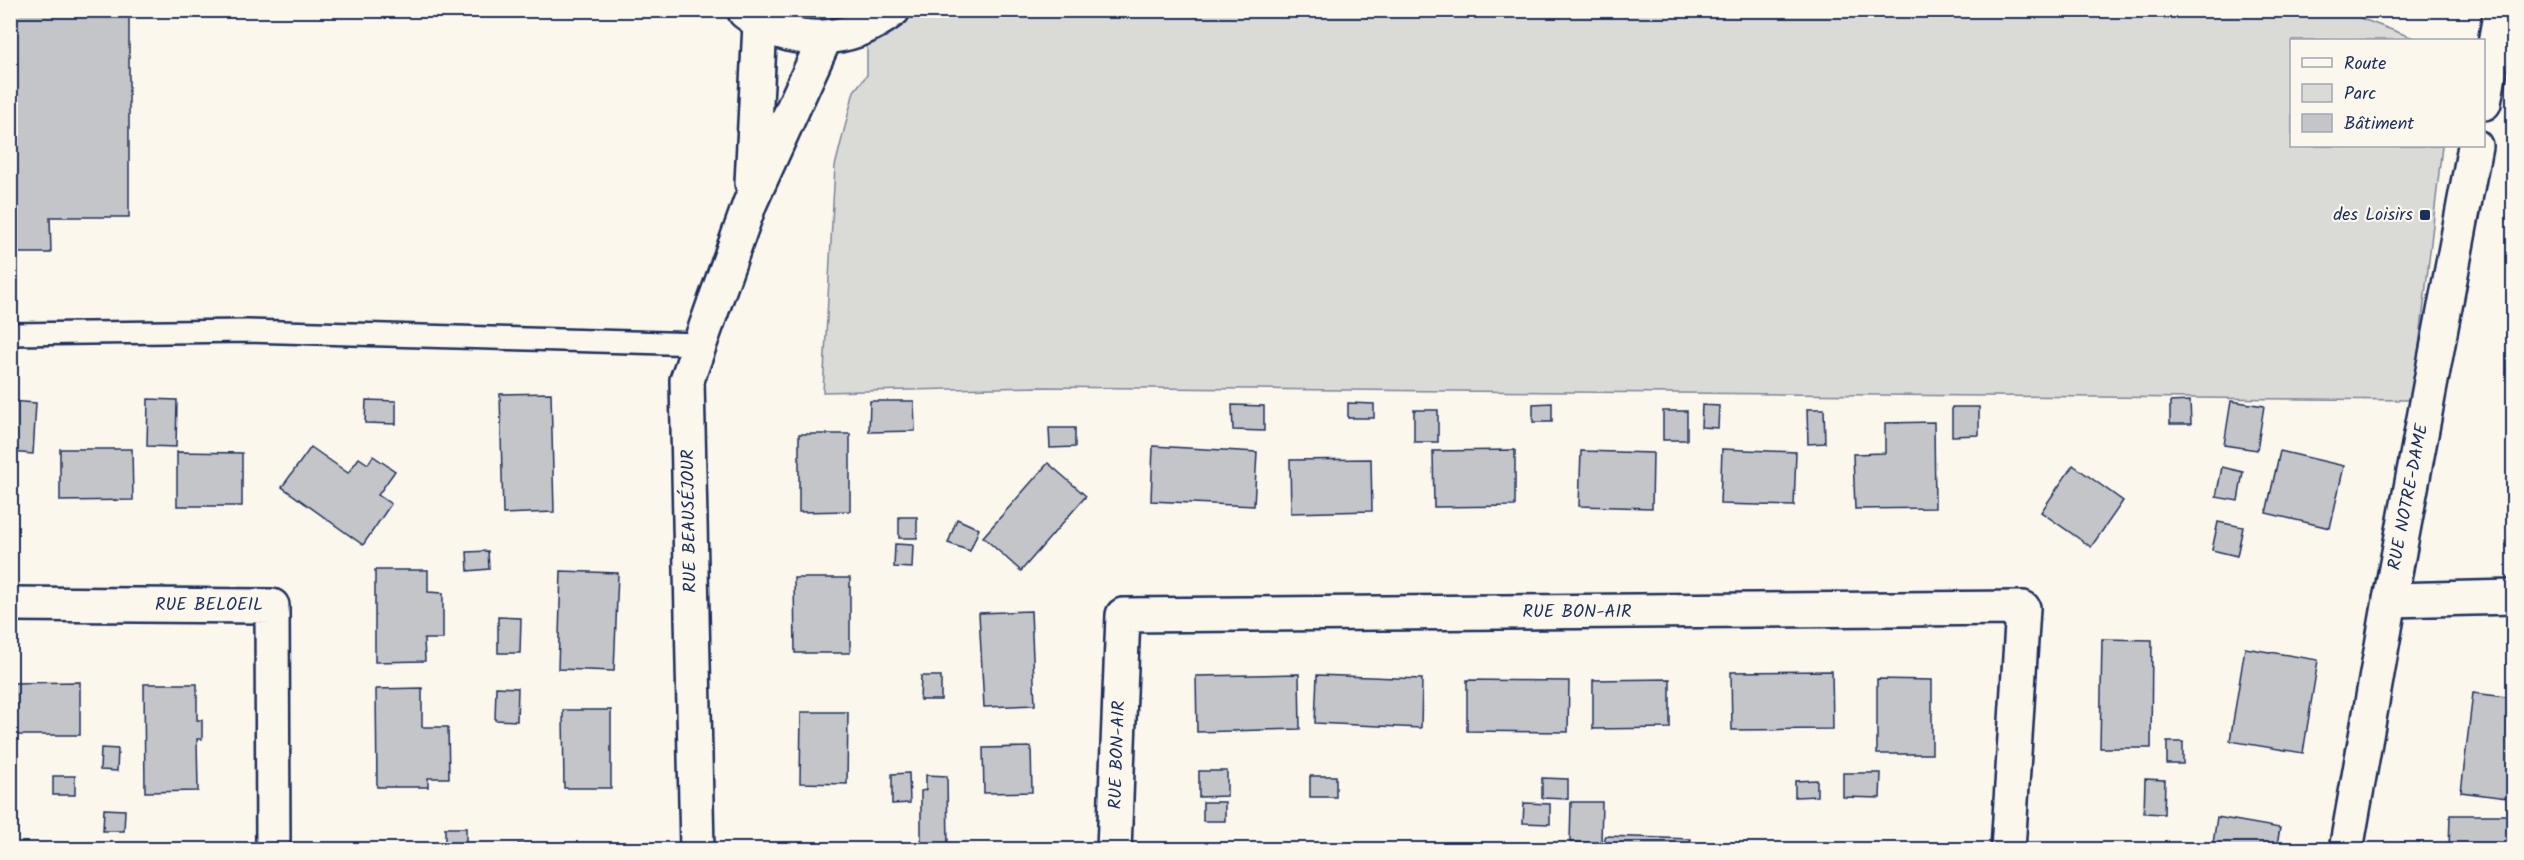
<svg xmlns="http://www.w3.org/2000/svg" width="2524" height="860" viewBox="0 0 2524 860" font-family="Kalam,sans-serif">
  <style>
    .green { fill: #dadad7; stroke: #7a849a; stroke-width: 1.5 }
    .building { fill: #c3c5c9; stroke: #1b2f5e; stroke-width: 1.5 }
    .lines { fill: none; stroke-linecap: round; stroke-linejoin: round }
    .lane-casing { stroke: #1b2f5e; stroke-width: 26 }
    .street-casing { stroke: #1b2f5e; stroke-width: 38 }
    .secondary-casing { stroke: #1b2f5e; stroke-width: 38 }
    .lane { stroke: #fbf7ec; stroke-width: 21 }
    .street { stroke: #fbf7ec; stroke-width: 33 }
    .secondary { stroke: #fbf7ec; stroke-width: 33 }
    .poi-dot { fill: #1b2f5e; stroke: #fbf7ec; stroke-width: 2 }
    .labels { text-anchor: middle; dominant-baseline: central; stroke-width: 4.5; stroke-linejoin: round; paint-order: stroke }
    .poi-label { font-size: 18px; fill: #1b2f5e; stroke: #fbf7ec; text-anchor: end }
    .street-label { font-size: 18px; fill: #1b2f5e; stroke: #fbf7ec }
  </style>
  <rect width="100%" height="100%" fill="#fbf7ec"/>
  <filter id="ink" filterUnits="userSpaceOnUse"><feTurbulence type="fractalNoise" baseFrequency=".0167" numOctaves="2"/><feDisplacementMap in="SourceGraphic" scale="12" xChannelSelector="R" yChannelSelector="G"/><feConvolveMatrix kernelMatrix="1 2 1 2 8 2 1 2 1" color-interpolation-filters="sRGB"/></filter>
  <g filter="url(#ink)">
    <polygon class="green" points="867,11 2341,11 2419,40 2292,40 2292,146 2442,146 2413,400 1038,387 823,392 835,166 854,91 867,75"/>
    <g class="building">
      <polygon points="10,10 129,10 129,217 50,217 51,253 10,253"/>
      <polygon points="551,393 554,512 503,514 500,394"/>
      <polygon points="148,399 177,400 176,447 147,446"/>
      <polygon points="366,400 396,401 396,424 365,423"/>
      <polygon points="10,401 36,403 33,454 10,452"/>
      <polygon points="870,401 914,401 915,431 869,432"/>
      <polygon points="2190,401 2191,424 2170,424 2170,402"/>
      <polygon points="2231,401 2264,406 2257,450 2224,445"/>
      <polygon points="1348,403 1374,404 1374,418 1348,418"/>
      <polygon points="1552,403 1552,422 1533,422 1533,404"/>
      <polygon points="1232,405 1264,406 1264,431 1233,430"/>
      <polygon points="1702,405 1719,406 1718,428 1701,427"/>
      <polygon points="1952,407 1979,407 1979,435 1952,436"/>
      <polygon points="1807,409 1824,409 1825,443 1808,444"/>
      <rect x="1414" y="410" width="24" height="32"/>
      <rect x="1663" y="411" width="24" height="29"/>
      <polygon points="1934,422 1935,508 1855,509 1853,454 1885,453 1885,423"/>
      <polygon points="1049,428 1075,428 1075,447 1050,448"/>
      <polygon points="799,434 850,434 850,511 799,512"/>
      <polygon points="1153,446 1257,452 1254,506 1151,501"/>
      <polygon points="311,447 348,473 359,458 368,464 373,456 395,471 378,495 391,504 363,545 282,487"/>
      <polygon points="60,449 132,449 133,500 60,501"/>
      <polygon points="1722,449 1796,452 1794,506 1720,504"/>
      <polygon points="1515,450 1515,506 1434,507 1433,451"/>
      <polygon points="1581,451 1653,453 1652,508 1579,506"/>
      <polygon points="2280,451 2344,466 2330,528 2266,513"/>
      <polygon points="177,452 242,453 242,506 177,506"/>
      <polygon points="1371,459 1372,511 1291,513 1290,460"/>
      <polygon points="1048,463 1086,496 1021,571 983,537"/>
      <polygon points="2073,465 2123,501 2091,547 2041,512"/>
      <polygon points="2222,467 2243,472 2238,501 2216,497"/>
      <rect x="899" y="517" width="18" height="21"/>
      <polygon points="957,519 979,529 970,551 948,543"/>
      <polygon points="2218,522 2243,527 2237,556 2212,550"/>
      <polygon points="895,544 913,545 912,568 894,567"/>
      <polygon points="488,551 489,569 468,571 467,552"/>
      <polygon points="375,570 428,570 428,592 443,593 443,639 424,639 425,661 375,662"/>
      <polygon points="561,571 618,573 614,671 558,669"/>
      <polygon points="794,578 850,578 850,653 795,653"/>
      <polygon points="1031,611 1035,705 984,707 979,613"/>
      <polygon points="498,617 521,618 520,653 498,653"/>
      <polygon points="2102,639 2152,640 2151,748 2100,748"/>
      <polygon points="2245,648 2318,660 2303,753 2230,741"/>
      <polygon points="1832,671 1833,729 1732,730 1731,672"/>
      <polygon points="1299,674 1300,729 1197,732 1196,676"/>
      <polygon points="1317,675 1422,679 1421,728 1315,723"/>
      <polygon points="921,676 941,676 941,700 920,700"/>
      <polygon points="1670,679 1670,728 1593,729 1593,680"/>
      <polygon points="1877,679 1932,680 1932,754 1877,754"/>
      <polygon points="1467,680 1569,681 1568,732 1467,731"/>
      <polygon points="80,682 80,735 10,735 10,683"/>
      <polygon points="144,684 197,684 197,720 202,720 202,739 197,739 198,791 145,792"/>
      <polygon points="496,687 518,688 517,721 495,720"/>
      <polygon points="422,688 422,727 448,727 449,778 428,778 428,787 377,787 376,689"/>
      <polygon points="2473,693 2514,698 2514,799 2461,792"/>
      <polygon points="563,710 611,710 611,788 564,788"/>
      <polygon points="801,712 848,712 847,784 800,783"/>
      <rect x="2167" y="742" width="16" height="22"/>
      <polygon points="1031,747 1032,792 984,793 983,748"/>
      <polygon points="101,748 118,749 117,771 100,770"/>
      <polygon points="1199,771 1227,771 1227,796 1199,797"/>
      <polygon points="909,773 910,803 892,804 892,774"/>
      <polygon points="1843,773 1881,773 1880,798 1843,797"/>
      <polygon points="926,775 947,776 948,850 921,850 921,791 926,790"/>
      <rect x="53" y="776" width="22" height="19"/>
      <rect x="1310" y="776" width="26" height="21"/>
      <polygon points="1542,778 1568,779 1568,799 1542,798"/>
      <polygon points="2145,779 2165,780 2164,814 2144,813"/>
      <polygon points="1817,780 1817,796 1795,797 1795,781"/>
      <rect x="1203" y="802" width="22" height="19"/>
      <polygon points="1571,802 1602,802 1601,843 1570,842"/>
      <polygon points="1524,803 1550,804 1550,824 1523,823"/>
      <polygon points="104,809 125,810 124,831 103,831"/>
      <polygon points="2450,815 2514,815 2514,850 2449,850"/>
      <polygon points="2217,817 2280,828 2276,850 2212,850"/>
      <polygon points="445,828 466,828 466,849 445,848"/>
      <polygon points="1605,836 1691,839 1690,850 1604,850"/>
      <polygon points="518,844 546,845 546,850 518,850"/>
      <polygon points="2097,846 2144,847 2144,850 2097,850"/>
    </g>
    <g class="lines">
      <defs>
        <polyline id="lane" points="10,334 247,331 700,344"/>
        <g id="street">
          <path d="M745,12C789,47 848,45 893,10"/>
          <polyline points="752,183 760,24"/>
          <polyline points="2390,600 2514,597"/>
          <polyline points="10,604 272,606 273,850"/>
          <polyline points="697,850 687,380 750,203 825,38"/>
          <polyline points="1114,850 1123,615 2023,608 2008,850"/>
        </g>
        <g id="secondary">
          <polyline points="2484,103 2501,10"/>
          <polyline points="2346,850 2390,600 2475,146"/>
        </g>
      </defs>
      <use href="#lane" class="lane-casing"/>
      <use href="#street" class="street-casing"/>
      <use href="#secondary" class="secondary-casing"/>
      <use href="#lane" class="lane"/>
      <use href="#street" class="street"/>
      <use href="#secondary" class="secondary"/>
    </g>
  </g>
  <rect class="poi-dot" x="2419" y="209" width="12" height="12" rx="3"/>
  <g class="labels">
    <g class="poi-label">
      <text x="2413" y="215">des Loisirs</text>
    </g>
    <g class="street-label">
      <text transform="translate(2409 497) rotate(-79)">RUE NOTRE-DAME</text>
      <text transform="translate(690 521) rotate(-91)">RUE BEAUSÉJOUR</text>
      <text x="209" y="605">RUE BELOEIL</text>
      <text x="1577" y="612">RUE BON-AIR</text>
      <text transform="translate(1118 755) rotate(-88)">RUE BON-AIR</text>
    </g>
  </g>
  <rect width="2524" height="860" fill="none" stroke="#fbf7ec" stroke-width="36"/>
  <rect x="18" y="18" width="2488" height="824" fill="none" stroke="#1b2f5e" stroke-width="2" filter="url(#ink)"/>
  <rect x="2290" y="39" width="195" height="108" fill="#fbf7ec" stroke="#a1a7b3" stroke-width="1.5"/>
  <rect x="2302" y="58" width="30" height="9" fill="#fbf7ec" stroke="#a1a7b3" stroke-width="1.5"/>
  <text x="2344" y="69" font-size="18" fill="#1b2f5e">Route</text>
  <rect x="2302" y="84" width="30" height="18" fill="#dadad7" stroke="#a1a7b3" stroke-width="1.5"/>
  <text x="2344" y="99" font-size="18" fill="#1b2f5e">Parc</text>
  <rect x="2302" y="114" width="30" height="18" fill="#c3c5c9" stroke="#a1a7b3" stroke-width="1.5"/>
  <text x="2344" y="129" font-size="18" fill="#1b2f5e">Bâtiment</text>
</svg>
